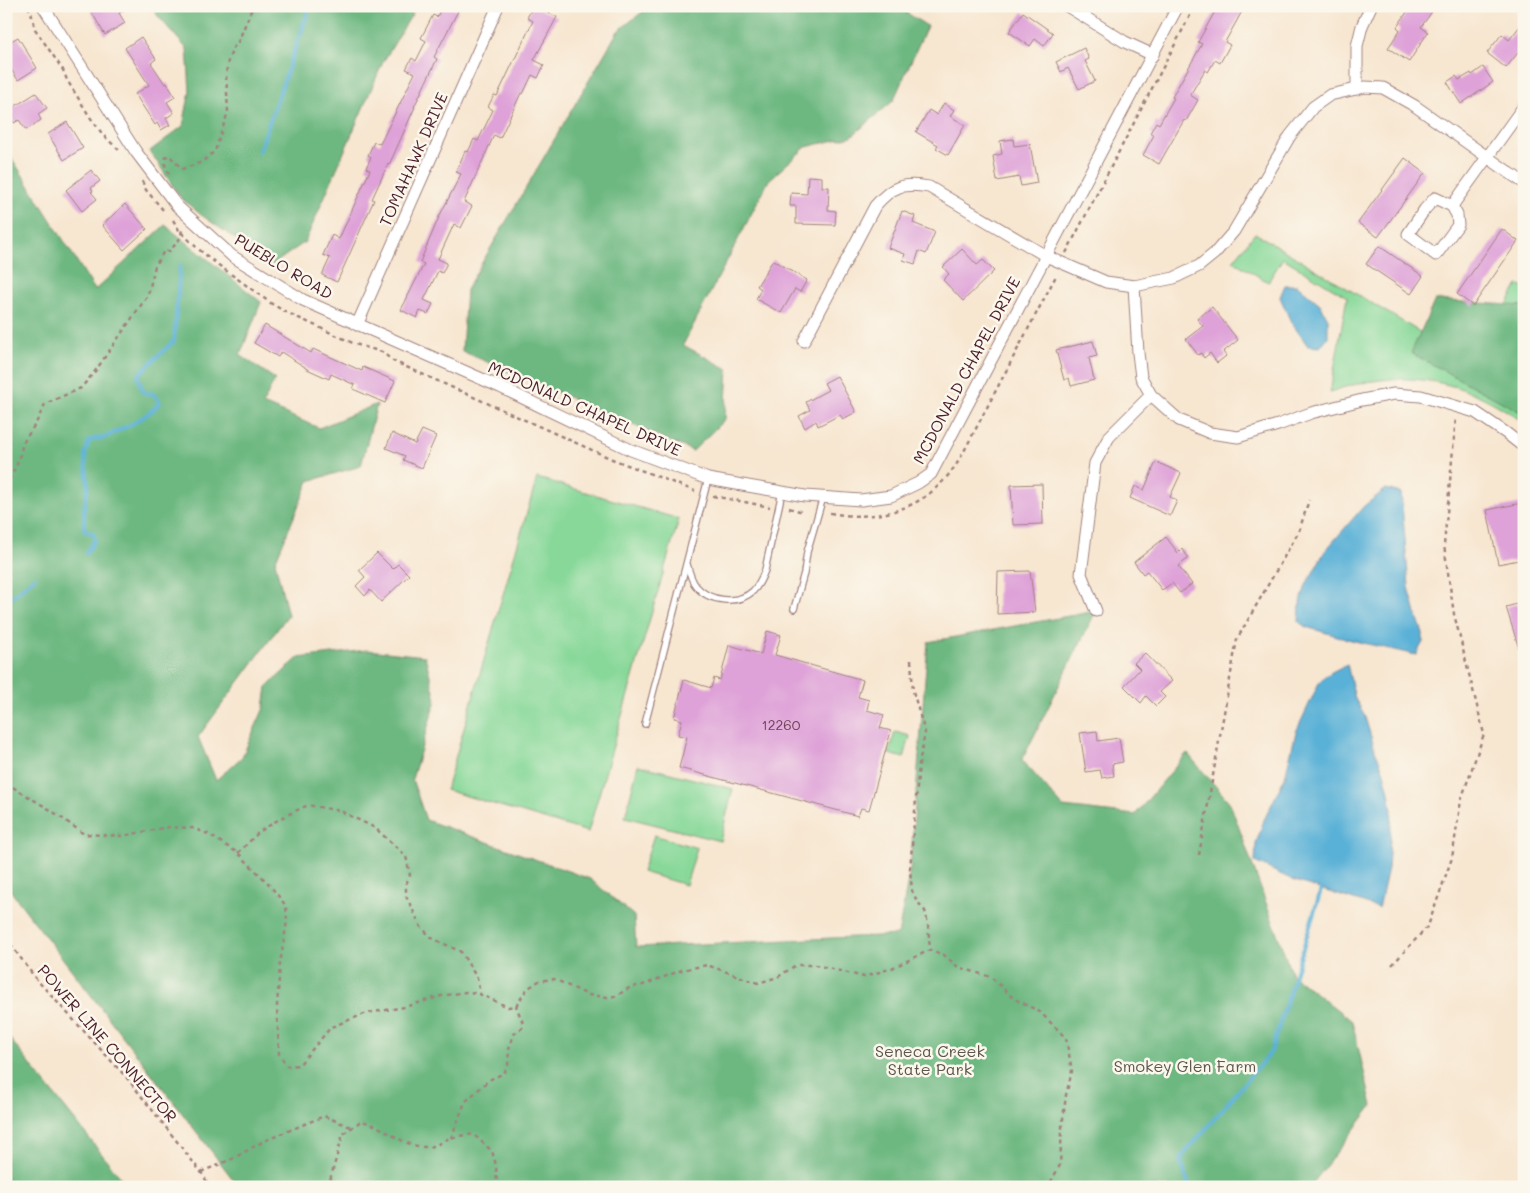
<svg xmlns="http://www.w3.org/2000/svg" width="1530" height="1193" viewBox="0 0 1530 1193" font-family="Mali,sans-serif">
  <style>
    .green { fill: #87d899; stroke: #687c62 }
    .forest { fill: #6db881; stroke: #5c6c56 }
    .water { fill: #5ab1d7; stroke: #526881 }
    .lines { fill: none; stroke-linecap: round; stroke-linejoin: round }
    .stream { stroke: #5ab1d7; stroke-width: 4 }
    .building { fill: #dea1d8 }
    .lane-casing { stroke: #a0827e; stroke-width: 8 }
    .street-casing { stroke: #a0827e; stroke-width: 13 }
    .path { stroke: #a0827e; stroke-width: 2.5; stroke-dasharray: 4 4; stroke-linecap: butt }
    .lane { stroke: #fff; stroke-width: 5.5 }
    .street { stroke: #fff; stroke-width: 11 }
    .labels { text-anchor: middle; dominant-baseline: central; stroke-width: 5; stroke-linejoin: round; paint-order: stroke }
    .number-label { font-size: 14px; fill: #6f4056 }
    .street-label { font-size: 16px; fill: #4a1f2b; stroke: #fbf7ec }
    .park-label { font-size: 16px; fill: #5c564c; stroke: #fbf7ec }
  </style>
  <rect width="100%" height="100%" fill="#fbf7ec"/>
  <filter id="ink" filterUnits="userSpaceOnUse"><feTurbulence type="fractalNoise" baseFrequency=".02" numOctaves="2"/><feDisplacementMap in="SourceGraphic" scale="10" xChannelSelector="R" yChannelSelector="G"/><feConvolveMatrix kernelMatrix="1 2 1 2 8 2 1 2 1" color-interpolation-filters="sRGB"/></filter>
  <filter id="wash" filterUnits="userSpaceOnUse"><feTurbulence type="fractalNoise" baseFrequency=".0096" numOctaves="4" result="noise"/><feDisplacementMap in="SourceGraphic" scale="20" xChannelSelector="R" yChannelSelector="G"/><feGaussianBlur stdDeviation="1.12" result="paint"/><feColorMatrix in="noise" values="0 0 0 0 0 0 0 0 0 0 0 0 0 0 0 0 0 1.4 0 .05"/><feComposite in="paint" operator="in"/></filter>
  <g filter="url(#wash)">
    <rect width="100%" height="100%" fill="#f7e6d0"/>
    <g class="green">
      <path d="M1255,233L1473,364L1518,285L1524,287V423C1465,378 1400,367 1330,392L1347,297L1283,258L1268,282L1233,261Z"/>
      <polygon points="537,478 679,519 588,832 446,790"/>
      <polygon points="895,732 910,736 904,758 889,754"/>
      <polygon points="638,765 733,789 720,841 625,817"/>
      <polygon points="654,835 697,848 686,885 642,872"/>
    </g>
    <g class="forest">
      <polygon points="152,6 417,6 383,62 305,242 272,265 200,214 180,197 150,151 183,126 190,91 187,49 157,15"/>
      <polygon points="650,6 896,6 927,26 893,101 852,136 806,147 769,180 683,345 728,369 725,419 693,451 462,351 466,290 618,31"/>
      <polygon points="6,149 95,290 165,225 261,302 240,355 275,379 263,404 319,428 377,404 361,466 309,481 275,562 288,615 198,737 216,780 242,757 264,708 267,687 298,658 367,650 425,656 436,700 412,779 426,820 590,879 634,916 636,947 898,935 910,869 928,642 1096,611 1022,760 1063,807 1135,815 1187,753 1230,803 1292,975 1352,1021 1372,1106 1310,1187 239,1187 6,885"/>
      <polygon points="1435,300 1524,306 1524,414 1411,353"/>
      <polygon points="6,1034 128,1187 6,1187"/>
    </g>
    <g class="water">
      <polygon points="1285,285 1297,285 1320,304 1328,319 1328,337 1320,347 1308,346 1291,322 1280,297"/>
      <polygon points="1386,489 1401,493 1409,587 1416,614 1423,633 1423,642 1416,655 1355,641 1306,627 1299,622 1300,604 1306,585 1325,551 1364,506"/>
      <polygon points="1347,664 1355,699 1364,714 1375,750 1383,769 1389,792 1392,811 1388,868 1379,908 1295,881 1255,862 1256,844 1263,822 1285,777 1296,732 1311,700 1320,681 1330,673"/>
    </g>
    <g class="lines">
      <g class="stream">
        <polyline points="259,152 310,6"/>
        <path d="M86,553L95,540L93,533L85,531L84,529V509L88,485L85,454L89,441L98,438L102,439C121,429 147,419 160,402L153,394L143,392L138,377L140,373L174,341L180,266"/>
        <polyline points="6,602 35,577"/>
        <polyline points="1186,1187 1188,1183 1180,1159 1271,1052 1321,890"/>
      </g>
    </g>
    <g id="blocks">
      <g class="building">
        <polygon points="88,6 130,6 119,13 125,23 105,35"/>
        <polygon points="442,6 448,6 458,11 434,57 437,59 414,107 415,107 389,165 388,164 372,199 374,200 337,282 322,275 330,258 323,255 332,235 339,239 370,170 366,168 371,157 368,155 374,142 380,144 415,73 406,69 412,58 416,61 426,41 421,38 433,15 437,17"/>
        <polygon points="533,6 557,17 534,60 544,65 538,78 532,75 523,94 521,93 500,138 494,135 464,202 472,206 461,228 454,224 438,259 447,263 442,273 438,271 424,300 433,304 428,314 420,311 417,318 401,310 424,264 420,262 439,217 461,174 456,172 465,151 468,152 474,139 478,141 493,110 488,107 494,95 497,96 533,21 527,18"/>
        <polygon points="1218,6 1245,6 1225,42 1230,45 1220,63 1215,60 1208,72 1205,70 1190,95 1198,100 1186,121 1184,120 1159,164 1143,155 1154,135 1150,133 1156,122 1159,124 1174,98 1172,97 1202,44 1198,42"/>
        <polygon points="1411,6 1436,6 1421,27 1428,32 1409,62 1388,48 1400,30 1397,27"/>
        <polygon points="1023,12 1053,33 1044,46 1035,39 1030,46 1009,32"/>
        <polygon points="1524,21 1524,45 1506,68 1487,53 1502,34 1509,40"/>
        <polygon points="18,37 37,68 18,80 6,62 6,44"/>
        <polygon points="141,37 156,59 151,63 165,84 167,83 175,97 167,102 174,113 166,118 170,125 161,130 157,123 155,125 135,94 149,85 125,48"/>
        <polygon points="1084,48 1089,59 1085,61 1095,81 1079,89 1068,68 1061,72 1056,62"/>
        <polygon points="1483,67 1493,82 1461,104 1447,82 1456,76 1459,80 1471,73 1472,75"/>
        <polygon points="36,93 47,108 38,114 41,120 26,130 19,120 14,123 8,114 13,110 12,108"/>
        <polygon points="944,103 954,110 950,116 965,125 948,155 936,148 938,145 916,132 929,110 937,115"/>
        <polygon points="67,122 83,148 64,160 48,134"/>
        <polygon points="1013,139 1014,146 1030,144 1037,183 1021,186 1019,177 997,181 993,156 1002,154 1000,141"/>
        <polygon points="1405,158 1425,173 1378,237 1358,223"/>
        <polygon points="91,170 100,181 91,188 93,191 91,192 97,199 82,211 66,190"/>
        <polygon points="808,176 822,177 822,187 829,187 828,210 836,211 835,225 796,224 796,206 790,206 791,193 807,194"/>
        <polygon points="125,204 147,229 124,250 102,225"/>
        <polygon points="902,211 915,216 913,223 935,232 926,254 919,251 915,264 903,260 905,254 888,248"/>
        <polygon points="1502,229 1518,241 1473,306 1457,294"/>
        <polygon points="1379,246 1423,276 1411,294 1366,264"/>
        <polygon points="962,249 977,265 983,260 994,271 963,301 943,280 949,274 943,267"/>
        <polygon points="773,260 807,280 800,292 795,289 781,313 756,299 761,289 757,286"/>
        <polygon points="1212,307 1238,340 1223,352 1226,356 1217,363 1210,353 1204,358 1201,353 1198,355 1186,339 1203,326 1197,319"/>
        <polygon points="265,325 311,353 313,349 362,371 363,367 395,381 385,403 353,389 355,385 331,374 329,379 305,368 305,367 281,352 278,357 254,343"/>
        <polygon points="1093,341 1097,356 1089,358 1094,380 1071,386 1069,378 1064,380 1056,350"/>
        <polygon points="837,376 856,412 843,419 840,415 818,426 816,421 805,428 799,416 810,410 806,402 828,390 824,383"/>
        <polygon points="422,430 436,436 422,468 403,460 405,456 386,448 392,433 415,444"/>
        <polygon points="1156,462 1181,473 1170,497 1177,501 1170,516 1130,498 1135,486 1144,490"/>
        <polygon points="1042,484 1043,524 1013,525 1011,485"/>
        <polygon points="1522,503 1524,559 1498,564 1487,510"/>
        <polygon points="1166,537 1178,553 1182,549 1189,558 1178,566 1192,584 1180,593 1172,583 1162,590 1147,571 1143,574 1134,562"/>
        <polygon points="377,553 393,569 398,564 409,575 381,602 370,590 365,596 356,586 365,577 359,570"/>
        <polygon points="1030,571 1035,612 997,614 998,572"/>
        <polygon points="1524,602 1524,655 1521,655 1506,607"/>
        <polygon points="767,631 781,635 775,655 863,680 858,697 869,700 867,710 884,715 880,728 891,731 869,810 861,808 858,816 679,768 687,737 678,735 682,720 674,718 684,680 711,688 714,678 720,680 729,645 761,654"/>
        <polygon points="1145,653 1172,681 1160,692 1165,697 1156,706 1146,696 1141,703 1124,686 1140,669 1134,663"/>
        <polygon points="1097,731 1098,741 1119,738 1123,762 1112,764 1114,776 1102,778 1100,770 1086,772 1080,733"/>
      </g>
    </g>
  </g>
  <g filter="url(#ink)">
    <use href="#blocks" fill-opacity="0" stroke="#a0827e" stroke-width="1"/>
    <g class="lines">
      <defs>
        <g id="lane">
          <path d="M687,564C689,572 691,580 696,586C709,602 738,605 753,591C759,585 762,578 765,570L782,492"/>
          <polyline points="794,609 804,573 807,552 823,497"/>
          <polyline points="645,724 708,479"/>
        </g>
        <g id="street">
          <polyline points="43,6 136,152 177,206 232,256 303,300 500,387 631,450 708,479 805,496 861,500 891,496 918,483 931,474 1178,6"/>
          <polyline points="1067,6 1125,42 1153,55"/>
          <polyline points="1357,89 1357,46 1362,26 1371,6"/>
          <polyline points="1452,206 1457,215 1458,225 1436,255 1408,234 1425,209 1435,198 1452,206 1524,106"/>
          <polyline points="1134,286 1138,353 1141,377 1151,395 1179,420 1210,433 1238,437 1278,425 1311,413 1362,400 1394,394 1421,396 1475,412 1506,433 1524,447"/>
          <polyline points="357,325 498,6"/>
          <path d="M804,341L875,206C892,186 904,182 929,187L1046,256L1106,282L1134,286L1174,278L1199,266L1215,253L1234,231L1290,136L1313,107L1330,95L1365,87L1383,88L1415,106L1524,183"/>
          <polyline points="1096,611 1081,574 1095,463 1109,437 1151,395"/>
        </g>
      </defs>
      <use href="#lane" class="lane-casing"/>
      <use href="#street" class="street-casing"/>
      <g class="path">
        <polyline points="28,6 31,12 35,29 63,70 67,80 90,117 103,135 121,152"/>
        <path d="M169,174C166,168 161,159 169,155L182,169L202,162L215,151L228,112L226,74L228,61L233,48L238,42L253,6"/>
        <polyline points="142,181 146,190 164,211"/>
        <polyline points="173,220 179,230 197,248 217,264 272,304 288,313 355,344 382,352 393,361 612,459 695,491"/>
        <polyline points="1066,253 1195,6"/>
        <polyline points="6,487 18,462 23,443 37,421 45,404 81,388 96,370 148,295 155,266 164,251 170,251 181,237 182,227"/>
        <polyline points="713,496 770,507"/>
        <polyline points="789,508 803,512"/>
        <path d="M830,513C886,523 932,506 961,457L1057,274"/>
        <polyline points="911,660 913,691 925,733 919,764 910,869 912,891 917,901 925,911 928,924 930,950"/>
        <polyline points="6,783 52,811 84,834 122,836 169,827 192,828 208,834 238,853 269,884 286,906 287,921 280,964 277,1005 279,1054 287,1066 299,1065 331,1027 367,1013 405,1007 441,996 466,992 477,993 508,1007 516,1006 527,989 539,981 554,979 588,995 607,997 616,996 631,987 643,985 682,970 707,965 758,983 778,977 796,965 816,965 864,977 892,968 930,950 944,955 958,967 991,977 1013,998 1040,1012 1066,1038 1072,1071 1066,1095 1062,1127 1060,1165 1048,1187"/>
        <polyline points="238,853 259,832 281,818 308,805 340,811 375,828 406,856 410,875 406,884 406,896 421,927 432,938 461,952 477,978 480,994"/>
        <polyline points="1199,855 1237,639 1299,531 1309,500"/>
        <polyline points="6,938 36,979 127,1078 201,1172 210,1187"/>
        <polyline points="1392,965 1428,926 1452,858 1461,800 1484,734 1454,614 1444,545 1456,417"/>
        <polyline points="451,1138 465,1102 489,1080 504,1073 508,1065 509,1049 514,1034 522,1028 523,1023 516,1006"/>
        <polyline points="201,1172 232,1159 264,1141 324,1116 351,1127"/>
        <path d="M328,1187L343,1134L361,1121C385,1125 400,1146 425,1147C434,1148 442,1141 450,1138C457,1136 466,1135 473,1134L492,1151L496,1165L497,1187"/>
      </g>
      <use href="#lane" class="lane"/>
      <use href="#street" class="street"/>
    </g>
  </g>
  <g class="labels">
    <g class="number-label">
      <text x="781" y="724">12260</text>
    </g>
    <g class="street-label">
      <text transform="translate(413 159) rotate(-66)">TOMAHAWK DRIVE</text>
      <text transform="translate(284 266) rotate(31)">PUEBLO ROAD</text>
      <text transform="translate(966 370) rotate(-62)">MCDONALD CHAPEL DRIVE</text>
      <text transform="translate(585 408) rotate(24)">MCDONALD CHAPEL DRIVE</text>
      <text transform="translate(108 1043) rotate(49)">POWER LINE CONNECTOR</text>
    </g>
    <g class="park-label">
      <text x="930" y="1050">Seneca Creek<tspan x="930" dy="18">State Park</tspan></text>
      <text x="1185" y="1065">Smokey Glen Farm</text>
    </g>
  </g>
  <rect width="1530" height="1193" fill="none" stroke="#fbf7ec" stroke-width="25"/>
</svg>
